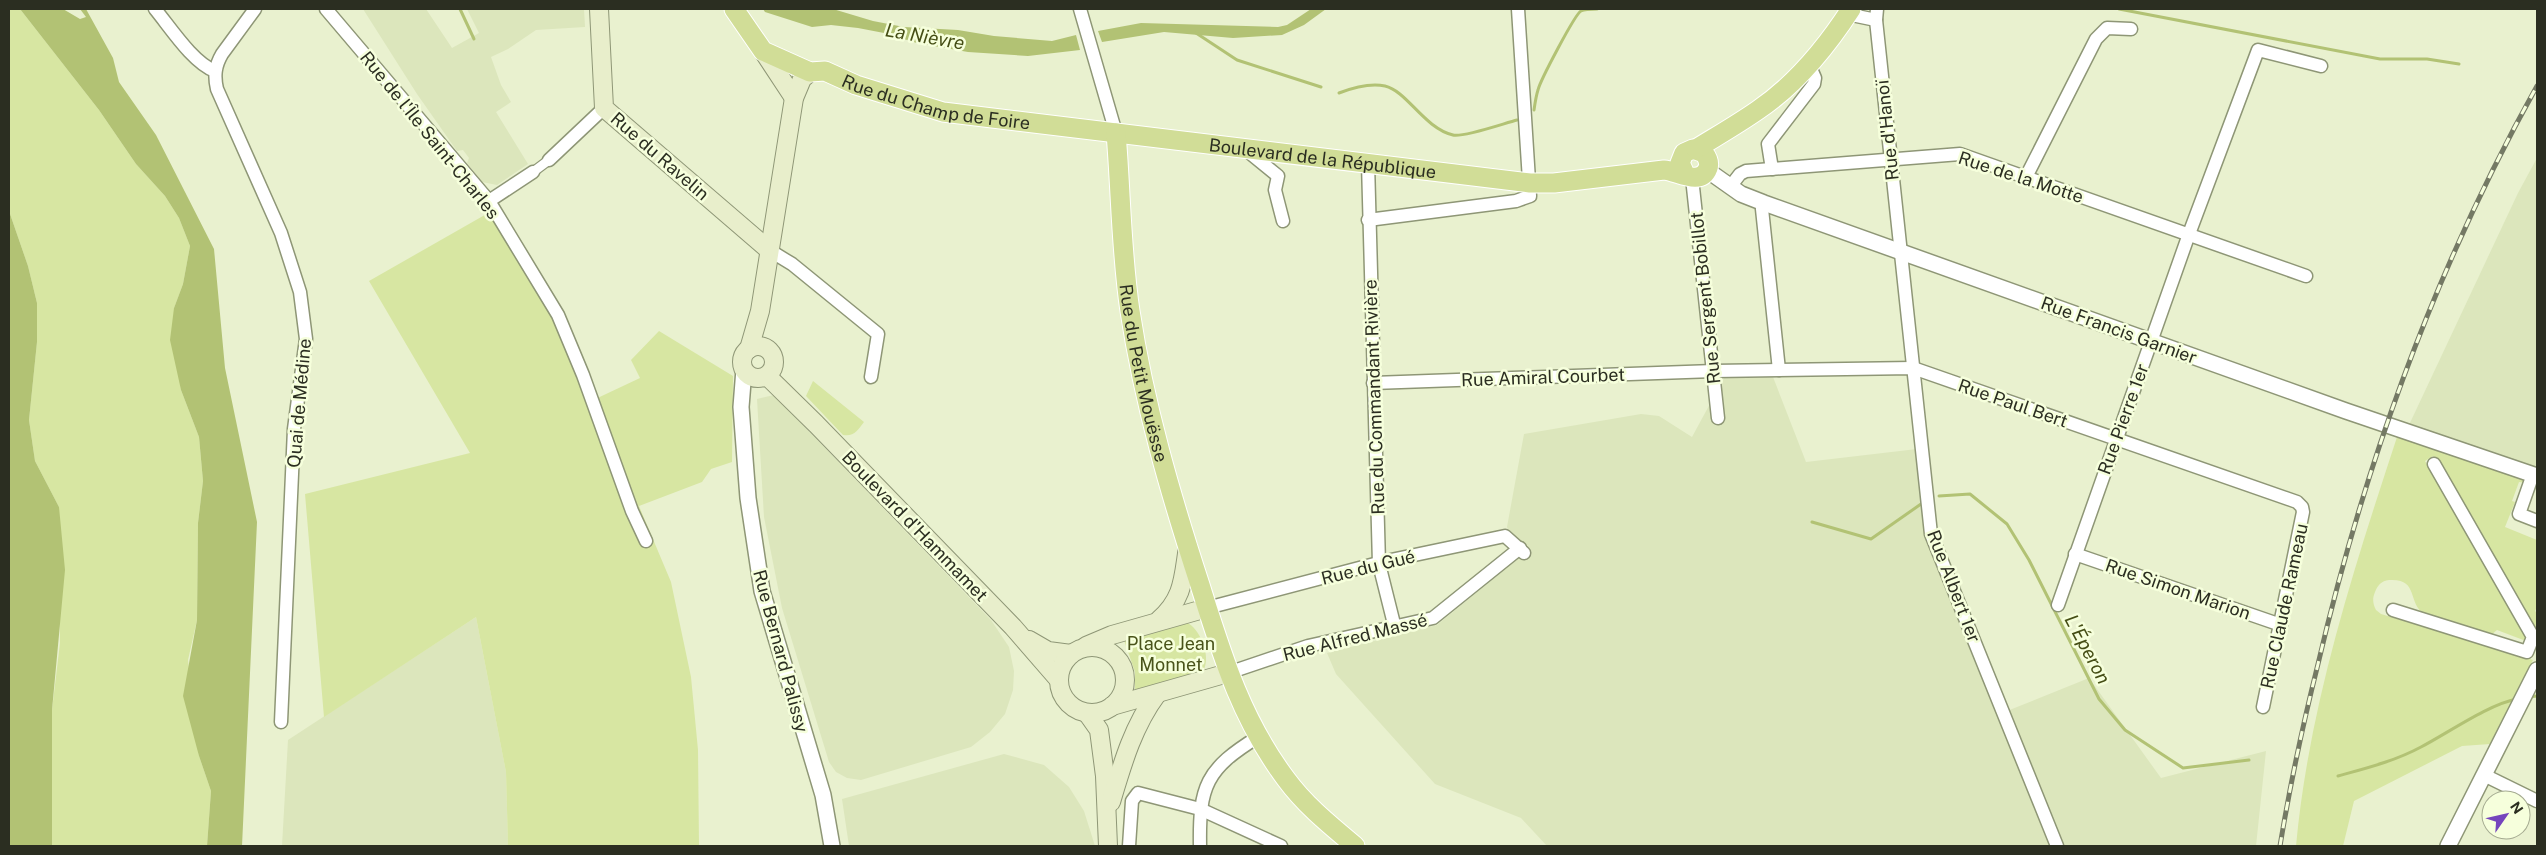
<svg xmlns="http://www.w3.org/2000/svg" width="2546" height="855" viewBox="0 0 2546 855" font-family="'Public Sans',sans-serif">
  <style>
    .built { fill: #dce6bc }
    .green { fill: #d7e6a2 }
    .water { fill: #b2c274 }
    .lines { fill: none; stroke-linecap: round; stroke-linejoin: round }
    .stream { stroke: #b2c274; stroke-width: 3 }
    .pedestrian-casing { stroke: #8e9676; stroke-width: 11 }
    .minor-casing { stroke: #8e9676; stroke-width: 15 }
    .tertiary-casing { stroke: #8e9676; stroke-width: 18 }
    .secondary-casing { stroke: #8e9676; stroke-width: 20 }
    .primary-casing { stroke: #fff; stroke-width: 21 }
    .pedestrian { stroke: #fff; stroke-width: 9 }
    .minor { stroke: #fff; stroke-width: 12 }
    .tertiary { stroke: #fff; stroke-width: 15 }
    .secondary { stroke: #e8eecb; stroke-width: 18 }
    .primary { stroke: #d1dd97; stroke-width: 19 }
    .rail-casing { stroke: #747964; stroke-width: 5 }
    .rail { stroke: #f6ffdc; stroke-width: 3; stroke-dasharray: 9; stroke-linecap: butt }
    .labels { text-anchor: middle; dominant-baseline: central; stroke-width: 5; stroke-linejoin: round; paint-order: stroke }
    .street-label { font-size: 18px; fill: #2b2e21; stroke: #f6ffdc }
    .park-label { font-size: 18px; fill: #49531a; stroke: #f6ffdc }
    .water-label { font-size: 19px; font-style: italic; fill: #454e15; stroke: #f6ffdc }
  </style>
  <rect width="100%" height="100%" fill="#e9f1cf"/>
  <g class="built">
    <polygon points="363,9 426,9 452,48 479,33 467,9 584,9 585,27 536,30 508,49 491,57 501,85 511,102 496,112 528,164 497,185 482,182 467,163 469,158 463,150 457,151 417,94"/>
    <polygon points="2537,158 2537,468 2409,425 2518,193"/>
    <polygon points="1773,377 1806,462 1917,449 1924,520 2002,713 2089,678 2161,778 2266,751 2256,846 1547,846 1521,818 1435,784 1336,674 1327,653 1437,625 1520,557 1507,527 1524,434 1641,414 1659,416 1692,437 1724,378"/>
    <polygon points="774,395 991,620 1009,647 1014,671 1013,690 1005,714 990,732 971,747 861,780 847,778 836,772 829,762 782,608 764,517 757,399"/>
    <polygon points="476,617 506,772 508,846 282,846 288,740"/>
    <polygon points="1004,754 1044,765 1069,787 1084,811 1095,846 849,846 842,799"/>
  </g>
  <g class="green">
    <polygon points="9,9 20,9 99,110 136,164 165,196 179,218 190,246 183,284 174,308 181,390 199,437 203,481 198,523 197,620 188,660 199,756 211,791 207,846 52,846 52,710 60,643 59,507 35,461 29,420 37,342 37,303 28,266 9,211"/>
    <polygon points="490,212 556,322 589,402 640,378 631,360 659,331 733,376 732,462 711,469 702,482 639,506 671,582 691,677 698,750 699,846 508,846 506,772 476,617 324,717 305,494 470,453 369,281"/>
    <path d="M813,381L864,422C858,430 854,437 843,435L806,396Z"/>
    <path d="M2398,434L2526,479L2525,483L2519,482L2512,501L2515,502L2505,527L2537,540V607L2535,611L2537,613L2536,629L2433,456L2425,461L2525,634L2526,641L2497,630L2491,635C2477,630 2434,620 2424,614C2407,602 2419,578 2389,580C2381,581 2378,585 2375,592C2372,599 2373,604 2376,610L2381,614L2533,660L2490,744L2462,746L2354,801L2343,846H2296C2309,705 2354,568 2398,434Z"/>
    <path d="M1186,622C1200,628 1212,657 1203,671L1135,691V672L1124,640Z"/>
  </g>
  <g class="water">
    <polygon points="20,9 63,9 80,19 86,17 80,9 86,9 113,58 119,82 156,135 214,249 225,368 257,522 242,846 207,846 211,791 199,756 183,696 197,620 198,523 203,481 199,437 181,390 170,340 174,308 183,284 190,246 179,218 165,196 136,164 99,110"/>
    <polygon points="763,9 833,9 873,21 904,27 958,30 994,36 1052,41 1076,35 1080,50 1028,56 968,52 917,43 884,33 858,28 831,25 812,27 765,12"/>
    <polygon points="1311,9 1326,9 1304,25 1282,35 1233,38 1164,32 1102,42 1098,31 1141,23 1278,27 1287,25"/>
    <polygon points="9,211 28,266 37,303 37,342 29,420 35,461 59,507 65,570 52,710 52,846 9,846"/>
  </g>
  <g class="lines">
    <g class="stream">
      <polyline points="460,9 474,39"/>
      <polyline points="2119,9 2380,59 2427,59 2459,64"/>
      <polyline points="1196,33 1237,60 1321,87"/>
      <path d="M1339,93C1352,88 1371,83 1385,86C1407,91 1424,128 1453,135C1462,138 1505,123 1517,120"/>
      <path d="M1534,110C1535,103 1536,96 1538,90C1540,81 1575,14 1581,11C1585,9 1592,9 1597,9"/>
      <polyline points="1939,496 1970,494 2007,524 2029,560 2099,699 2125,730 2183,768 2249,760"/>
      <polyline points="1812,522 1871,539 1921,504"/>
      <polyline points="2528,697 2537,696"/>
      <path d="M2338,776C2367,768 2395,761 2421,747C2448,733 2489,704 2517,699"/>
    </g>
    <defs>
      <polyline id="pedestrian" points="533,172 549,160"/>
      <g id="minor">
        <path d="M155,9C170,27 193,63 215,71"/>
        <path d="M255,9L222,54C215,66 214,76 217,89L281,233L300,292L306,339L294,429L281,722"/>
        <polyline points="326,9 489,201 558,315 583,375 632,511 646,541"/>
        <polyline points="1080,9 1116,133"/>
        <polyline points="1877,9 1876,20 1931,534 2057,846"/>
        <polyline points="1847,14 1876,20"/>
        <polyline points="1245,149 1278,176 1275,190 1283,221"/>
        <polyline points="549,160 604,108"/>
        <polyline points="1368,163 1379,564 1395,628"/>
        <polyline points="1772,169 1768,144 1814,84 1815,78 1809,64"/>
        <polyline points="2026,177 2096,39 2107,28 2131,29"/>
        <polyline points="1692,178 1718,418"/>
        <polyline points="1730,187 1740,174 1746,171 1960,154 2306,276"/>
        <polyline points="489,201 533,172"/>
        <polyline points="1764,203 1762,209 1779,370"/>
        <polyline points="1368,220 1516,201 1530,196 1518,9"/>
        <polyline points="769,250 792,264 878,334 871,377"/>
        <polyline points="1373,383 1714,371 1913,368 2297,502 2302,507 2303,512 2263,707"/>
        <polyline points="2533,474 2519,514 2537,521"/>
        <polyline points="2075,554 2281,625"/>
        <polyline points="2058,605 2189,234 2258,50 2321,66"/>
        <polyline points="1207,608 1386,561 1505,536 1524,553"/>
        <polyline points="2393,610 2527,652 2533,637 2434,464"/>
        <polyline points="1228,673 1308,646 1433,618 1520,548"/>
        <polyline points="2484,775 2537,801"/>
        <polyline points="1129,846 1132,801 1138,793 1200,809 1281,846"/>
        <path d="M1200,846C1199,786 1206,769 1258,737"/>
      </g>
      <g id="tertiary">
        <polyline points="1707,170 1741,194 1764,203 2346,411 2537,476"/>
        <polyline points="744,369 741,407 748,498 762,591 823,795 832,846"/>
        <polyline points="2448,846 2537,670"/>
      </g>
      <g id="secondary">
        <polyline points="599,9 604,108 769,250"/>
        <polyline points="763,51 794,98"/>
        <circle cx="758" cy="362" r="16"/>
        <polyline points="749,349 760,311 794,98 802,79 810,72"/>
        <polyline points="767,376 816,424 1013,627 1059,680"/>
        <path d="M1159,620C1184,598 1183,578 1188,547"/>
        <polyline points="1029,640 1048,651 1071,654"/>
        <polyline points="1086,646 1112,635 1207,608"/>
        <circle cx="1092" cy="680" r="33"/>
        <polyline points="1112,706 1228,673"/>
        <polyline points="1087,713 1099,730 1105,776 1108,846"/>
        <path d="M1111,802C1122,765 1133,726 1157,694"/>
      </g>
      <g id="primary">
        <path id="s1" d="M734,9L763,51L810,72L825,71L856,85L943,112L1530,183H1554L1664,170C1677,171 1701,187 1708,168C1710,162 1707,157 1704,153L1693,149L1684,153L1680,163L1685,174"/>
        <path id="s2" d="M1116,133C1121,192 1121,252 1130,311C1144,404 1171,496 1200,585C1222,655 1241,719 1286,779C1305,805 1330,825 1355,846"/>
        <path d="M1696,149C1717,136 1738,124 1758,110C1795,85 1827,46 1851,9"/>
      </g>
    </defs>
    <use href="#pedestrian" class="pedestrian-casing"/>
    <use href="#minor" class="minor-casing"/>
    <use href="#tertiary" class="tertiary-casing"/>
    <use href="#secondary" class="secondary-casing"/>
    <use href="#primary" class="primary-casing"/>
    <use href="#pedestrian" class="pedestrian"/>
    <use href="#minor" class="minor"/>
    <use href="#tertiary" class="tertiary"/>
    <use href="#secondary" class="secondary"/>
    <use href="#primary" class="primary"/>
    <defs>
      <path id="rail" d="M2280,846C2290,785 2303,724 2318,664C2365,463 2436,267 2537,86"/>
    </defs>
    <use href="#rail" class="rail-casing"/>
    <use href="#rail" class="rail"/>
  </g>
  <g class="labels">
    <g class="street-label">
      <text stroke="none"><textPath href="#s1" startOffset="234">Rue du Champ de Foire</textPath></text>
      <text transform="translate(1887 130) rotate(-96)">Rue d'Hanoï</text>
      <text transform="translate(430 135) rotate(51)">Rue de l'Île Saint-Charles</text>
      <text transform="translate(660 156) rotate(41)">Rue du Ravelin</text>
      <text stroke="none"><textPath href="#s1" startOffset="625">Boulevard de la République</textPath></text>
      <text transform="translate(2021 177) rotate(18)">Rue de la Motte</text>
      <text transform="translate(1705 298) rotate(-96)">Rue Sergent Bobillot</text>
      <text transform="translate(2119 330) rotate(20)">Rue Francis Garnier</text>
      <text stroke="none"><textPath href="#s2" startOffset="242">Rue du Petit Mouësse</textPath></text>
      <text transform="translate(1543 377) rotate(-2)">Rue Amiral Courbet</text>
      <text transform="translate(1374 397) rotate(-92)">Rue du Commandant Rivière</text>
      <text transform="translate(299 403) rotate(-85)">Quai de Médine</text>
      <text transform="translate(2013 403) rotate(19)">Rue Paul Bert</text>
      <text transform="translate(2123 419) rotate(-70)">Rue Pierre 1er</text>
      <text transform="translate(915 526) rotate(46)">Boulevard d'Hammamet</text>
      <text transform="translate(1368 567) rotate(-14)">Rue du Gué</text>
      <text transform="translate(1954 586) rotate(69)">Rue Albert 1er</text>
      <text transform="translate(2178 589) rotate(19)">Rue Simon Marion</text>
      <text transform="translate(2284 606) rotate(-78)">Rue Claude Rameau</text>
      <text transform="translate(1355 637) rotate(-14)">Rue Alfred Massé</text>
      <text transform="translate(781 651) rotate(75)">Rue Bernard Palissy</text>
    </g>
    <g class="park-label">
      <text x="1171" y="643">Place Jean<tspan x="1171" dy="21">Monnet</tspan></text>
    </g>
    <g class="water-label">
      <text transform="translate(925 36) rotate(10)">La Nièvre</text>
      <text transform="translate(2088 649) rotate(62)">L'Éperon</text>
    </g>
  </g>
  <rect width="2546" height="855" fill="none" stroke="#2b2e21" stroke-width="20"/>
  <g transform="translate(2506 815) rotate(56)"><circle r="24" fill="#f6ffdc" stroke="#a5ab91"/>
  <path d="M0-4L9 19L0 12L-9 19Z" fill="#7545bd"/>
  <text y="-8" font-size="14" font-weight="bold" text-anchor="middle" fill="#2b2e21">N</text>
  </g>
</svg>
